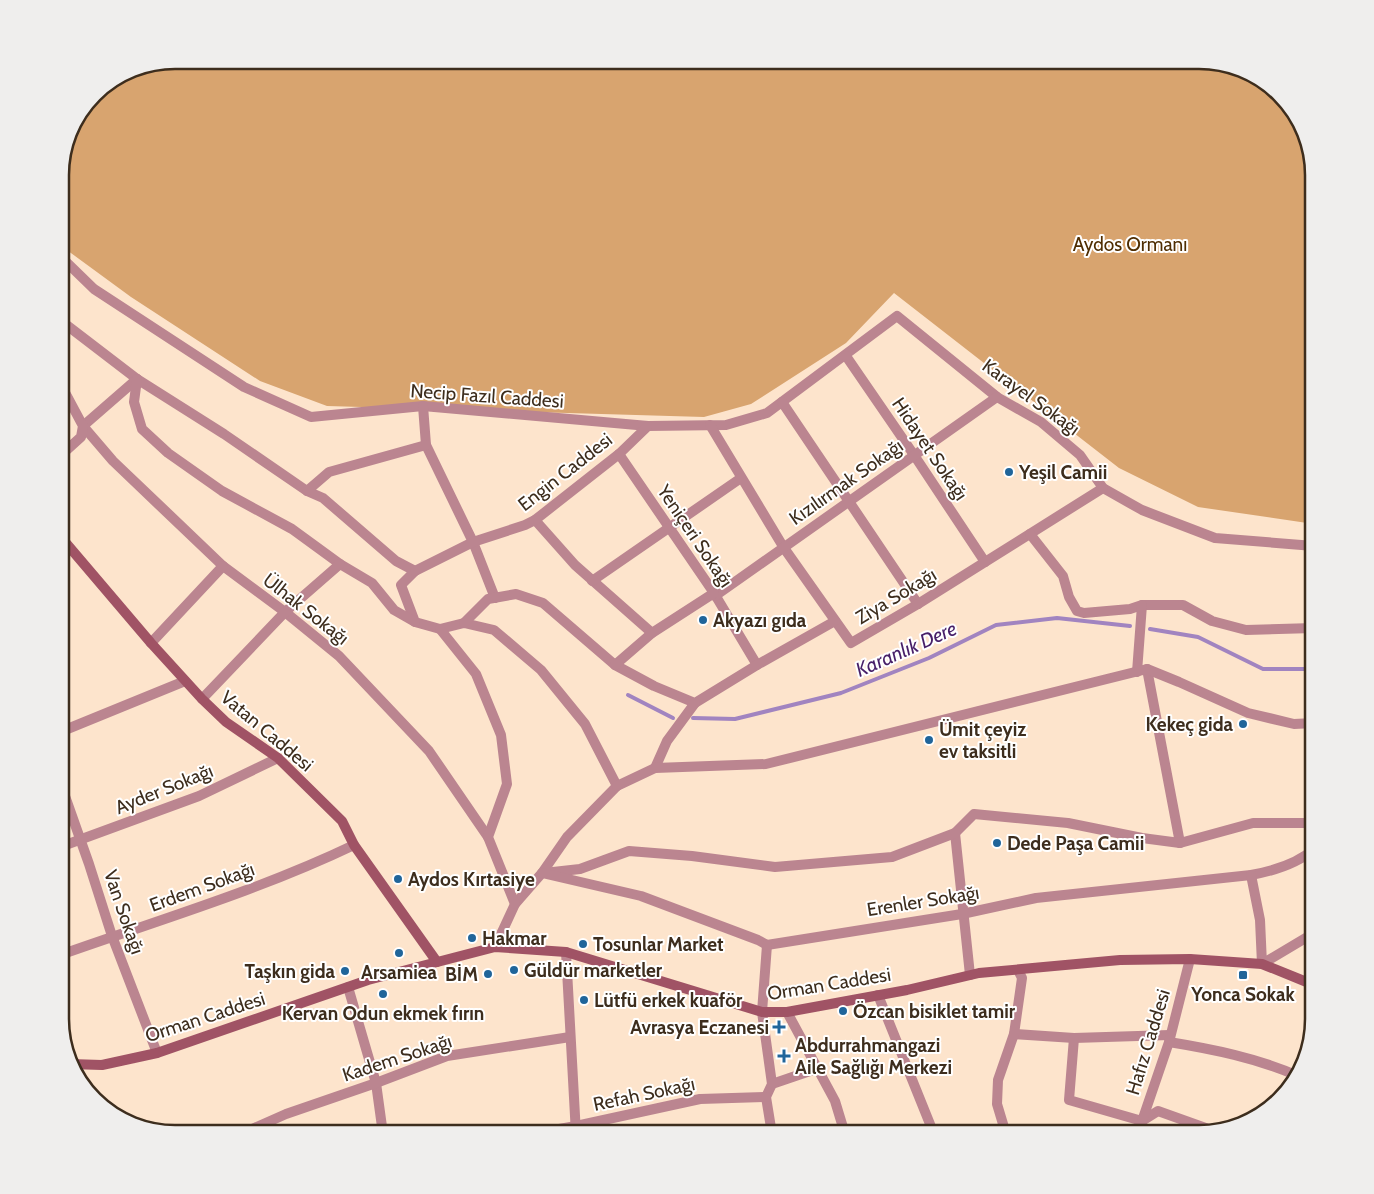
<svg xmlns="http://www.w3.org/2000/svg" width="1374" height="1194" viewBox="0 0 1374 1194" font-family="Cabin,sans-serif">
  <style>
    .forest { fill: #d8a46f }
    .lines { fill: none; stroke-linecap: round; stroke-linejoin: round }
    .stream { stroke: #a184c0; stroke-width: 4 }
    .street { stroke: #bb8590; stroke-width: 10 }
    .secondary { stroke: #a05365; stroke-width: 10 }
    .poi-dot { fill: #20659a; stroke: #fff; stroke-width: 2 }
    .labels { text-anchor: middle; dominant-baseline: central; stroke-width: 4; stroke-linejoin: round; paint-order: stroke }
    .park-label { font-size: 19px; fill: #4f2d01; stroke: #fff }
    .street-label { font-size: 19px; fill: #3d2d1d; stroke: #fff }
    .poi-label { font-size: 19px; font-weight: bold; fill: #3d2d1d; stroke: #fff; text-anchor: start }
    .water-label { font-size: 20px; font-style: italic; fill: #471f68; stroke: #fff }
    .rim { fill: none; stroke: #3d2d1d; stroke-width: 2.5 }
  </style>
  <rect width="100%" height="100%" fill="#fde4cc"/>
  <polygon class="forest" points="174,60 1200,60 1243,69 1275,89 1305,130 1314,174 1314,524 1198,507 1119,468 894,293 846,343 751,404 704,417 327,406 260,381 131,297 60,245 60,167 72,124 99,89 131,69"/>
  <g class="lines">
    <g class="stream">
      <polyline points="1150,629 1198,637 1263,669 1314,669"/>
      <polyline points="628,695 673,718"/>
      <polyline points="693,718 735,719 841,693 929,658 996,625 1057,618 1130,626"/>
    </g>
    <g class="street">
      <polyline points="60,256 94,289 244,387 311,417 423,406 648,426 726,425 767,413 897,316 997,397 1041,422 1080,455 1103,488 1142,510 1215,538 1314,546"/>
      <polyline points="60,320 137,379 224,434 307,491 323,498 396,561 415,571 401,585 415,622 440,629 464,623 494,630 541,670 585,724 617,786 567,837 542,873 515,904 495,947"/>
      <polyline points="846,356 914,455 985,562"/>
      <polyline points="137,379 83,426 113,461 223,566 285,612 339,656 429,751 488,837"/>
      <polyline points="137,379 134,402 142,429 168,453 222,491 292,529 340,564 372,583 394,610 415,622"/>
      <polyline points="782,402 918,604"/>
      <polyline points="423,406 426,445 473,542 495,598"/>
      <polyline points="710,425 784,548 851,643 918,604 1103,488"/>
      <polyline points="619,454 714,593 757,665"/>
      <polyline points="60,456 81,437 83,426 60,383"/>
      <polyline points="307,491 329,472 426,445"/>
      <polyline points="535,520 575,565 652,633"/>
      <polyline points="1030,534 1063,576 1069,597 1077,611 1084,613 1130,609 1142,605 1183,605 1212,621 1246,630 1314,628"/>
      <polyline points="415,571 473,542 525,525 535,520 619,454 648,426"/>
      <polyline points="592,581 741,478"/>
      <polyline points="715,596 997,397"/>
      <polyline points="464,623 488,599 516,594 543,603 615,665 654,686 695,703 757,665 835,621"/>
      <polyline points="440,629 476,674 501,735 507,784 488,837 515,904"/>
      <polyline points="151,643 223,566"/>
      <polyline points="615,665 652,633 714,593"/>
      <polyline points="1147,669 1180,843"/>
      <polyline points="1137,672 1142,605"/>
      <polyline points="202,699 285,612 340,564"/>
      <polyline points="60,732 185,681"/>
      <polyline points="655,768 667,741 695,703"/>
      <polyline points="60,782 89,864 112,936 157,1053"/>
      <polyline points="617,786 655,768 766,764 1147,669 1179,682 1248,713 1294,724 1314,723"/>
      <polyline points="955,833 970,975"/>
      <polyline points="60,847 199,796 278,758"/>
      <polyline points="553,872 580,869 629,851 692,856 775,867 892,857 955,833 974,814 1068,823 1142,838 1180,843 1253,823 1314,823"/>
      <path d="M542,873L641,896L758,940L767,945L962,914L1036,898L1251,875C1273,871 1297,864 1314,849"/>
      <polyline points="1251,875 1260,920 1262,964 1314,933"/>
      <polyline points="767,945 762,1012 772,1084 766,1097 772,1134"/>
      <polyline points="566,952 576,1134"/>
      <path d="M60,955C159,920 260,890 354,845"/>
      <polyline points="348,987 376,1083 383,1134"/>
      <polyline points="878,995 934,1134"/>
      <polyline points="787,1012 835,1101 845,1134"/>
      <polyline points="1014,1034 1074,1038 1170,1035"/>
      <polyline points="1074,1038 1069,1100 1142,1121 1158,1111 1214,1131"/>
      <path d="M1169,1042C1212,1049 1257,1058 1298,1076"/>
      <polyline points="772,1084 816,1069"/>
      <polyline points="241,1134 286,1114 376,1083 447,1056 570,1037"/>
      <polyline points="531,1134 576,1126 700,1099 766,1097"/>
      <polyline points="1006,1134 997,1104 998,1080 1014,1034 1022,978 1018,970"/>
      <polyline points="1140,1134 1142,1121 1169,1042 1190,959"/>
    </g>
    <g class="secondary">
      <polyline points="60,536 151,643 202,699 226,722 278,758 342,821 354,845 437,962"/>
      <polyline points="70,1064 102,1065 157,1053 368,980 495,947 566,952 762,1012 787,1012 907,990 979,973 1120,960 1190,959 1262,964 1314,985"/>
    </g>
  </g>
  <g class="poi-dot">
    <circle cx="1009" cy="472" r="5"/>
    <circle cx="703" cy="620" r="5"/>
    <circle cx="1243" cy="724" r="5"/>
    <circle cx="929" cy="740" r="5"/>
    <circle cx="997" cy="843" r="5"/>
    <circle cx="398" cy="879" r="5"/>
    <circle cx="472" cy="938" r="5"/>
    <circle cx="583" cy="944" r="5"/>
    <circle cx="399" cy="953" r="5"/>
    <circle cx="514" cy="970" r="5"/>
    <circle cx="345" cy="971" r="5"/>
    <circle cx="488" cy="974" r="5"/>
    <rect x="1238" y="970" width="10" height="10" rx="2.5"/>
    <circle cx="383" cy="994" r="5"/>
    <circle cx="584" cy="1000" r="5"/>
    <circle cx="843" cy="1011" r="5"/>
    <path d="M776.5 1019.5h5v5h5v5h-5v5h-5v-5h-5v-5h5z"/>
    <path d="M781.5 1048.5h5v5h5v5h-5v5h-5v-5h-5v-5h5z"/>
  </g>
  <g class="labels">
    <g class="park-label">
      <text x="1130" y="244">Aydos Ormanı</text>
    </g>
    <g class="street-label">
      <text transform="translate(487 396) rotate(4)">Necip Fazıl Caddesi</text>
      <text transform="translate(1031 397) rotate(36)">Karayel Sokağı</text>
      <text transform="translate(930 449) rotate(56)">Hidayet Sokağı</text>
      <text transform="translate(565 472) rotate(-38)">Engin Caddesi</text>
      <text transform="translate(846 482) rotate(-35)">Kızılırmak Sokağı</text>
      <text transform="translate(695 536) rotate(56)">Yeniçeri Sokağı</text>
      <text transform="translate(896 596) rotate(-31)">Ziya Sokağı</text>
      <text transform="translate(306 609) rotate(38)">Ülhak Sokağı</text>
      <text transform="translate(267 731) rotate(40)">Vatan Caddesi</text>
      <text transform="translate(164 789) rotate(-22)">Ayder Sokağı</text>
      <text transform="translate(202 887) rotate(-20)">Erdem Sokağı</text>
      <text transform="translate(923 901) rotate(-9)">Erenler Sokağı</text>
      <text transform="translate(124 912) rotate(71)">Van Sokağı</text>
      <text transform="translate(829 984) rotate(-9)">Orman Caddesi</text>
      <text transform="translate(205 1017) rotate(-18)">Orman Caddesi</text>
      <text transform="translate(1148 1042) rotate(-73)">Hafız Caddesi</text>
      <text transform="translate(397 1058) rotate(-18)">Kadem Sokağı</text>
      <text transform="translate(644 1094) rotate(-12)">Refah Sokağı</text>
    </g>
    <g class="poi-label">
      <text x="1019" y="472">Yeşil Camii</text>
      <text x="713" y="620">Akyazı gıda</text>
      <text x="1233" y="724" text-anchor="end">Kekeç gida</text>
      <text x="939" y="729">Ümit çeyiz<tspan x="939" dy="22">ev taksitli</tspan></text>
      <text x="1007" y="843">Dede Paşa Camii</text>
      <text x="408" y="879">Aydos Kırtasiye</text>
      <text x="482" y="938">Hakmar</text>
      <text x="593" y="944">Tosunlar Market</text>
      <text x="524" y="970">Güldür marketler</text>
      <text x="335" y="971" text-anchor="end">Taşkın gida</text>
      <text x="399" y="972" text-anchor="middle">Arsamiea</text>
      <text x="478" y="974" text-anchor="end">BİM</text>
      <text x="1243" y="994" text-anchor="middle">Yonca Sokak</text>
      <text x="594" y="1000">Lütfü erkek kuaför</text>
      <text x="853" y="1011">Özcan bisiklet tamir</text>
      <text x="383" y="1013" text-anchor="middle">Kervan Odun ekmek fırın</text>
      <text x="769" y="1027" text-anchor="end">Avrasya Eczanesi</text>
      <text x="795" y="1045">Abdurrahmangazi<tspan x="795" dy="22">Aile Sağlığı Merkezi</tspan></text>
    </g>
    <g class="water-label">
      <text transform="translate(906 649) rotate(-24)">Karanlık Dere</text>
    </g>
  </g>
  <path d="M0 0H1374V1194H0ZM175 69H1199A106 106 0 0 1 1305 175V1019A106 106 0 0 1 1199 1125H175A106 106 0 0 1 69 1019V175A106 106 0 0 1 175 69Z" fill="#efeeed" fill-rule="evenodd"/>
  <path class="rim" d="M175 69H1199A106 106 0 0 1 1305 175V1019A106 106 0 0 1 1199 1125H175A106 106 0 0 1 69 1019V175A106 106 0 0 1 175 69Z"/>
</svg>
